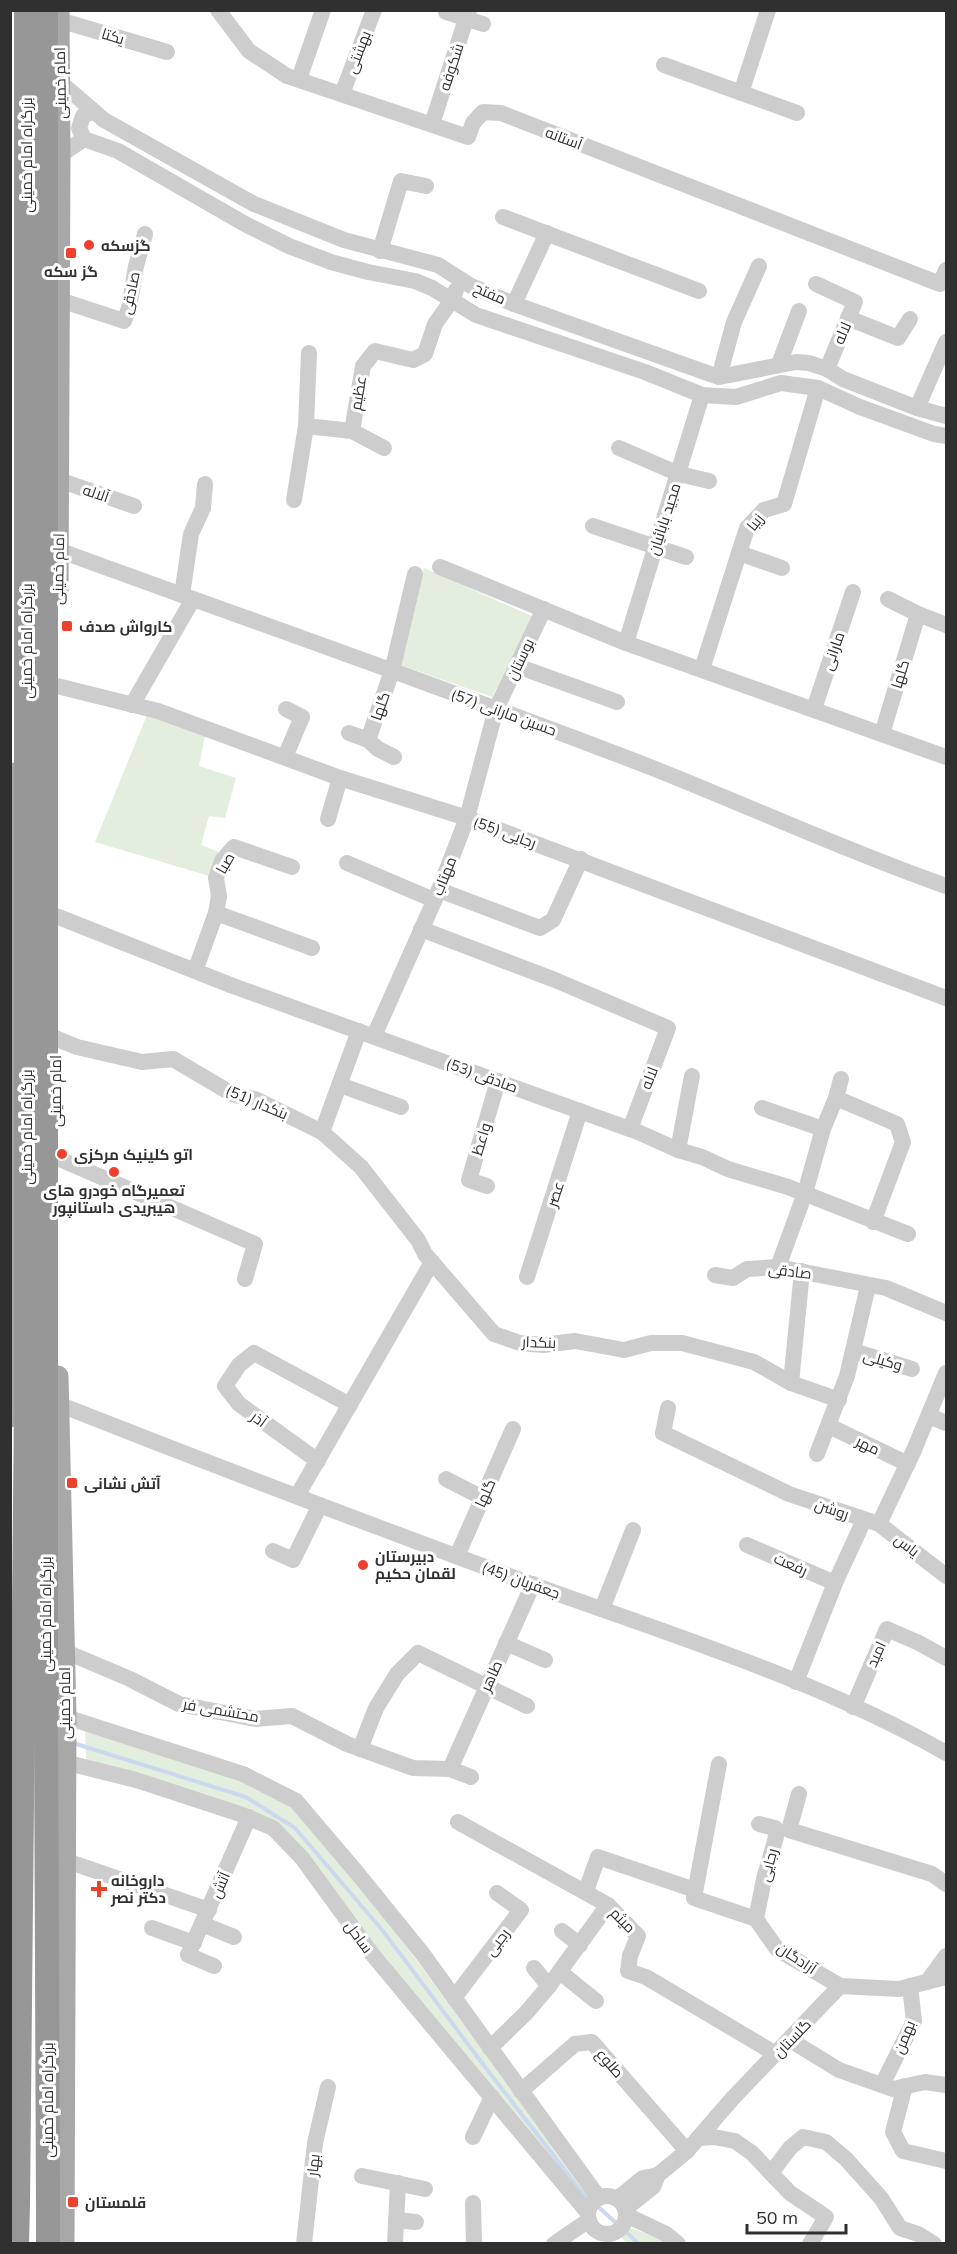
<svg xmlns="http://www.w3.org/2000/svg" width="957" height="2254" viewBox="0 0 957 2254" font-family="Mulish,Cairo,sans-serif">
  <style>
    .green { fill: #e4eede }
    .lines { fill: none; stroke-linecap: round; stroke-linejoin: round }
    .stream { stroke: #cad9ee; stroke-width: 4 }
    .minor { stroke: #cdcdcd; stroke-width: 16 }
    .major { stroke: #a8a8a8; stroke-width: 21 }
    .highway { stroke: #979797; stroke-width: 24 }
    .highway-bridge { stroke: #979797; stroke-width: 24 }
    .poi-dot { fill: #ed412d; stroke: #fff; stroke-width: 2 }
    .labels { text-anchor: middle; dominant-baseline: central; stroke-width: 6; stroke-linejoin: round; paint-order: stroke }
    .street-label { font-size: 15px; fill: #303030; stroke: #fff }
    .poi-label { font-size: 15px; font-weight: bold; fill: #303030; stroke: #fff; text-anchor: start }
  </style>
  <rect width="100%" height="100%" fill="#fff"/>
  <g class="green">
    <polygon points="424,568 534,617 492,697 400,665"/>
    <polygon points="147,715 205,736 199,766 236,778 225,818 209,816 201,845 219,852 209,876 95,842"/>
    <polygon points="85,1731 239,1779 292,1806 393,1928 588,2194 585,2202 394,1970 282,1830 86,1760"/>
    <polygon points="632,2228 668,2243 626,2243 620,2235"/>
  </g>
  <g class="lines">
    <polyline class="stream" points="73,1743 246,1797 295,1828 383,1931 482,2063 581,2191 639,2244"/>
    <g class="minor">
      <polyline points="218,10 249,51 287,76 468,137 473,123 483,112 501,113 940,284 946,270"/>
      <polyline points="446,12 483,24"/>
      <polyline points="59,20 167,52"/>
      <polyline points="664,65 797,113"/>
      <polyline points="299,79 323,10"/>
      <polyline points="60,82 104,120 254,204 344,240 438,265 471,286 514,304 710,374 719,377 796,362 809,363 827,369 843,379 917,408 946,416"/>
      <polyline points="741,93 768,10"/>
      <polyline points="342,94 374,10"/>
      <polyline points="432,124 469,10"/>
      <polyline points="84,139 79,128 83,116 93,111"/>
      <polyline points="60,155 84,139 118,151 245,224 289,246 331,262 368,272 415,281 432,288 476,315 645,372 702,395 736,397 781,383 818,388 860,407 934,434 946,436"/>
      <polyline points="503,217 699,291"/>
      <polyline points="380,251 401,181 426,186"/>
      <polyline points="816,284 855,302 827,369"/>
      <polyline points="60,300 124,321 129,308 136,266 145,234"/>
      <polyline points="514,304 547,233"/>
      <polyline points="848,318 898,338 910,319"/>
      <polyline points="309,353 306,426 352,431 384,448"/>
      <polyline points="779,364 799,311"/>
      <polyline points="719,377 734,322 759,266"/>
      <polyline points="917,408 946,342"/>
      <polyline points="352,431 363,366 375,351 413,360 425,354 435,324 452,300 456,290"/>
      <polyline points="619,448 679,474 709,481"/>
      <polyline points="59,480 134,506"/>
      <polyline points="294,500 306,426"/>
      <polyline points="593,526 686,557"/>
      <path d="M58,550C255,622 454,691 650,767C749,806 846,851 946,886"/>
      <polyline points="739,553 782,568"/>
      <polyline points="440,567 626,643 946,757"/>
      <polyline points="182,595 191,534 203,508 205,484"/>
      <polyline points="888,599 918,614 946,625"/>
      <polyline points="626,643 702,395"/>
      <polyline points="517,666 617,702"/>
      <polyline points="702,669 747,528 764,510 784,504 818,388"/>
      <polyline points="57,686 158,711 340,778 467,818 946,998"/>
      <polyline points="132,705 193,599"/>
      <polyline points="814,709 853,592"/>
      <polyline points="349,733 368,740 378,749 394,757"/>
      <polyline points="882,734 918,614"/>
      <polyline points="368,740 392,671 415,574"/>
      <polyline points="285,757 302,717 286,709"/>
      <polyline points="328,819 340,778"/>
      <polyline points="347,863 434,900"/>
      <polyline points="439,890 540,928 553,920 581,859"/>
      <polyline points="216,913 312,948"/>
      <polyline points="56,916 233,986 638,1132 678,1150 702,1157 728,1169 788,1187 908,1234"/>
      <polyline points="421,929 555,980 668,1028 630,1129"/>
      <polyline points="195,971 216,913 219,896 216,878 222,861 234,847 292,867"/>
      <polyline points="374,1036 439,890 467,818 496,709 544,609"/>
      <polyline points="55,1038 77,1047 142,1062 173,1059 234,1095 255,1099 322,1132 361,1167 418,1240 425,1254 494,1334 520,1343 543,1345 575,1341 624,1350 651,1343 682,1343 754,1362 791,1383 839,1400"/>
      <polyline points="340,1085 401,1107"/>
      <polyline points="836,1098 897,1124 903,1142 873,1222"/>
      <polyline points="762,1108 823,1129"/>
      <polyline points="322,1132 359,1031"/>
      <polyline points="678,1150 692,1076"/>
      <polyline points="55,1157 255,1244 245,1279"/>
      <polyline points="487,1186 469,1180 498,1081"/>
      <polyline points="778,1267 805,1193 823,1129 836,1098 841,1079"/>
      <polyline points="715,1275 733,1278 747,1269 778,1267 886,1288 946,1313"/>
      <polyline points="527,1277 580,1111"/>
      <polyline points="853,1351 912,1369"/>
      <polyline points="791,1383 802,1271"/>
      <path d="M58,1404C223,1469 389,1532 556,1593C687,1640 825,1684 946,1753"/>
      <polyline points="668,1408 663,1433 789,1494 879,1524 946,1576"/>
      <polyline points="929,1416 946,1423"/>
      <polyline points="829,1426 908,1464"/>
      <polyline points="817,1454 847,1376 868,1286"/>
      <polyline points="318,1461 239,1404 225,1386 239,1365 254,1353 350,1405"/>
      <polyline points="446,1479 483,1498"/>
      <polyline points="297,1496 432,1262"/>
      <polyline points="879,1524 914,1450 946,1373"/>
      <polyline points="747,1545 835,1583"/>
      <polyline points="273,1551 293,1560 320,1505"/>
      <polyline points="457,1556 513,1429"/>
      <polyline points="602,1609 633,1530"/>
      <polyline points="506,1643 545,1660"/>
      <polyline points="64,1651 130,1679 179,1704 255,1719 292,1716 347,1744 413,1768 450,1769 471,1777"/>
      <polyline points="796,1682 835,1583 864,1520"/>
      <polyline points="853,1707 887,1629 919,1643 946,1658"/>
      <polyline points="66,1717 243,1774 296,1801 358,1874 422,1953 599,2198"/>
      <polyline points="360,1749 376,1708 397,1674 418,1653 527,1706"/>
      <polyline points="64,1762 136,1780 240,1814 273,1828 302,1858 372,1954 588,2213"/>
      <polyline points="719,1764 694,1898 756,1919 777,1949 840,1986"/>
      <polyline points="450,1769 533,1584"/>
      <polyline points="799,1794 789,1830 932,1874 946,1884"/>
      <polyline points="458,1822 608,1905 638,1936 630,1956 628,1971 646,1977 776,2054"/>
      <polyline points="64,1860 209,1910"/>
      <polyline points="586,1891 598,1857 695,1890"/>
      <polyline points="756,1919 764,1879 776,1837 775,1828 759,1824"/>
      <polyline points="202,1924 234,1937"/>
      <polyline points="152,1928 194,1943"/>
      <polyline points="562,1931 580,1945"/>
      <polyline points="214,1966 188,1955 249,1817"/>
      <polyline points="534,1968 549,1986"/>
      <polyline points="560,1972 596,2001"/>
      <polyline points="927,1982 946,1956"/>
      <polyline points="454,1998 521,1910 497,1893"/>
      <polyline points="790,2040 839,2070 893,2089 925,2082 946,2085"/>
      <polyline points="490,2048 526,2013 549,1986 608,1905"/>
      <polyline points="882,2085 914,2021 910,1986"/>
      <polyline points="905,2086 893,2132 903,2151 946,2161"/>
      <polyline points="521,2091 575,2044 592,2042 687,2151"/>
      <polyline points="473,2137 492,2097"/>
      <polyline points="698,2138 714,2137 735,2141 752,2153 790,2193 826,2217 810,2244"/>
      <polyline points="771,2173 790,2148 803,2137 826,2142 846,2159 881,2198 900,2228 918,2234 934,2244"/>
      <polyline points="362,2176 425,2189"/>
      <circle cx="607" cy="2215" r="19"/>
      <polyline points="617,2199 643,2178 658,2175"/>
      <polyline points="473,2203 474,2244"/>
      <polyline points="625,2209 653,2187 658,2175 687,2151 732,2099 840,1986 899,1989 946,1977"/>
      <polyline points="626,2215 666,2234 678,2244"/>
      <polyline points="396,2220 416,2222"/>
      <polyline points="304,2244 315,2143 328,2087"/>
      <polyline points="395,2244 398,2183"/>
      <polyline points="554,2244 589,2220"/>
    </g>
    <g class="major">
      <polyline points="58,592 60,155 59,10"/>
      <polyline points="58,1376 66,1717 64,2244"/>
      <polyline points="10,1417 14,1233 14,773"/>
    </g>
    <g class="highway">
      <polyline points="48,2210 48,2244"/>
      <polyline points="17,2244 18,2203"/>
    </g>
    <g class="highway-bridge">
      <polyline points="46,10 46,1722 48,2210"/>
      <polyline points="18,2203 26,1405 26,10"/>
    </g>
  </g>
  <g class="poi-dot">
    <circle cx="89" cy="245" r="6"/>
    <rect x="65" y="247" width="12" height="12" rx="3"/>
    <rect x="61" y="620" width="12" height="12" rx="3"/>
    <circle cx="62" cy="1154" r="6"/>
    <circle cx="114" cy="1172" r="6"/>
    <rect x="66" y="1477" width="12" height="12" rx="3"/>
    <circle cx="363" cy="1565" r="6"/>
    <path d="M96 1880h6v6h6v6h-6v6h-6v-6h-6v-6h6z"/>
    <rect x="67" y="2196" width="12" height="12" rx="3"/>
  </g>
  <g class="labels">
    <g class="street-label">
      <text transform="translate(113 36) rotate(17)">یکتا</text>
      <text transform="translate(358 52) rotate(-69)">بهشتی</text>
      <text transform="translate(451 67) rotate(-72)">شکوفه</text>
      <text transform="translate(60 83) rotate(-91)">امام خمینی</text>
      <text transform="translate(564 138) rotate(21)">آستانه</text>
      <text transform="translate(26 155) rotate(-90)">بزرگراه امام خمینی</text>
      <text transform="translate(130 293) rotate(-78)">صادقی</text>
      <text transform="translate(490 293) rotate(24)">مفتح</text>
      <text transform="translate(842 333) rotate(-67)">لاله</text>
      <text transform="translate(358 393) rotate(-80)">عظیم</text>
      <text transform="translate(96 493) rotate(19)">آلاله</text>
      <text transform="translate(664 519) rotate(-72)">مجید بابائیان</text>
      <text transform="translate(755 522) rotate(-51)">زیبا</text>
      <text transform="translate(58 569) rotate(-89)">امام خمینی</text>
      <text transform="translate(26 641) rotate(-90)">بزرگراه امام خمینی</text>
      <text transform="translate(833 651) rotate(-71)">مارانی</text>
      <text transform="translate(520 659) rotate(-64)">بوستان</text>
      <text transform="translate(900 674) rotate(-73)">گلها</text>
      <text transform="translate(380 706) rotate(-71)">گلها</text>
      <text transform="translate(504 712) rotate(20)">حسین مارانی (57)</text>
      <text transform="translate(505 832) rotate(20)">رجایی (55)</text>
      <text transform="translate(225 863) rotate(-60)">صبا</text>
      <text transform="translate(444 876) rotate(-68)">مهتاب</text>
      <text transform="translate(482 1075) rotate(20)">صادقی (53)</text>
      <text transform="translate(649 1078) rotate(-69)">لاله</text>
      <text transform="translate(55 1091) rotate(-90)">امام خمینی</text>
      <text transform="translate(257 1102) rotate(23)">بنکدار (51)</text>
      <text transform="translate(26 1127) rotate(-90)">بزرگراه امام خمینی</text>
      <text transform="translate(481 1139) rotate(-73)">واعظ</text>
      <text transform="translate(555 1194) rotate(-72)">عصر</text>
      <text transform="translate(790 1271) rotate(7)">صادقی</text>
      <text transform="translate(539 1342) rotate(2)">بنکدار</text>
      <text transform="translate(883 1360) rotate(16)">وکیلی</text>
      <text transform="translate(259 1419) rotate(36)">آذر</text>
      <text transform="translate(868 1445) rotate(26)">مهر</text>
      <text transform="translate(485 1493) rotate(-66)">گلها</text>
      <text transform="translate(832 1509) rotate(19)">روشن</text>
      <text transform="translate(907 1545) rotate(38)">یاس</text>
      <text transform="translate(791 1564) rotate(24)">رفعت</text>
      <text transform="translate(521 1580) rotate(20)">جعفریان (45)</text>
      <text transform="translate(45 1614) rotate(-90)">بزرگراه امام خمینی</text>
      <text transform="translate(876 1654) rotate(-66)">امید</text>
      <text transform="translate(491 1676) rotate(-66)">طاهر</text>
      <text transform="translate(64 1703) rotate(-90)">امام خمینی</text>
      <text transform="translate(221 1710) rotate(10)">محتشمی فر</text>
      <text transform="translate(768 1865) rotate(-75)">رجایی</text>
      <text transform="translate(220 1885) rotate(-67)">آتش</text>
      <text transform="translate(623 1920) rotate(46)">میثم</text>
      <text transform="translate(359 1937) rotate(54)">ساحل</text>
      <text transform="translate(497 1942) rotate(-53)">رجبی</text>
      <text transform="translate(797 1958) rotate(34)">آزادگان</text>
      <text transform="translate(904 2037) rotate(-68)">بهمن</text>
      <text transform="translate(792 2038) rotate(-46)">گلستان</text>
      <text transform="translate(610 2063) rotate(49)">طلوع</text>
      <text transform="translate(47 2100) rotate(-90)">بزرگراه امام خمینی</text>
      <text transform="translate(313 2165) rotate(-84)">بهار</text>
    </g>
    <g class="poi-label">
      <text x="101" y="245">گزسکه</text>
      <text x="71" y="271" text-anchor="middle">گز سکه</text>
      <text x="79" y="626">کارواش صدف</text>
      <text x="74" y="1154">اتو کلینیک مرکزی</text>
      <text x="114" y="1190" text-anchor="middle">تعمیرگاه خودرو های<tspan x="114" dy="17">هیبریدی داستانپور</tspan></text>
      <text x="84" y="1483">آتش نشانی</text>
      <text x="375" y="1556">دبیرستان<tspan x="375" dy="17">لقمان حکیم</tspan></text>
      <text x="111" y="1880">داروخانه<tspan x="111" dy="17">دکتر نصر</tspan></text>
      <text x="85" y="2202">قلمستان</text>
    </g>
  </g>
  <rect width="957" height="2254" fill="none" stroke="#303030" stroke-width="24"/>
  <path d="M747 2224v9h99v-9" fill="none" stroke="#303030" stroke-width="3"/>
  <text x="756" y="2224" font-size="18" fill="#303030" stroke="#ffffff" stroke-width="4.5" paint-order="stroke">50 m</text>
</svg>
